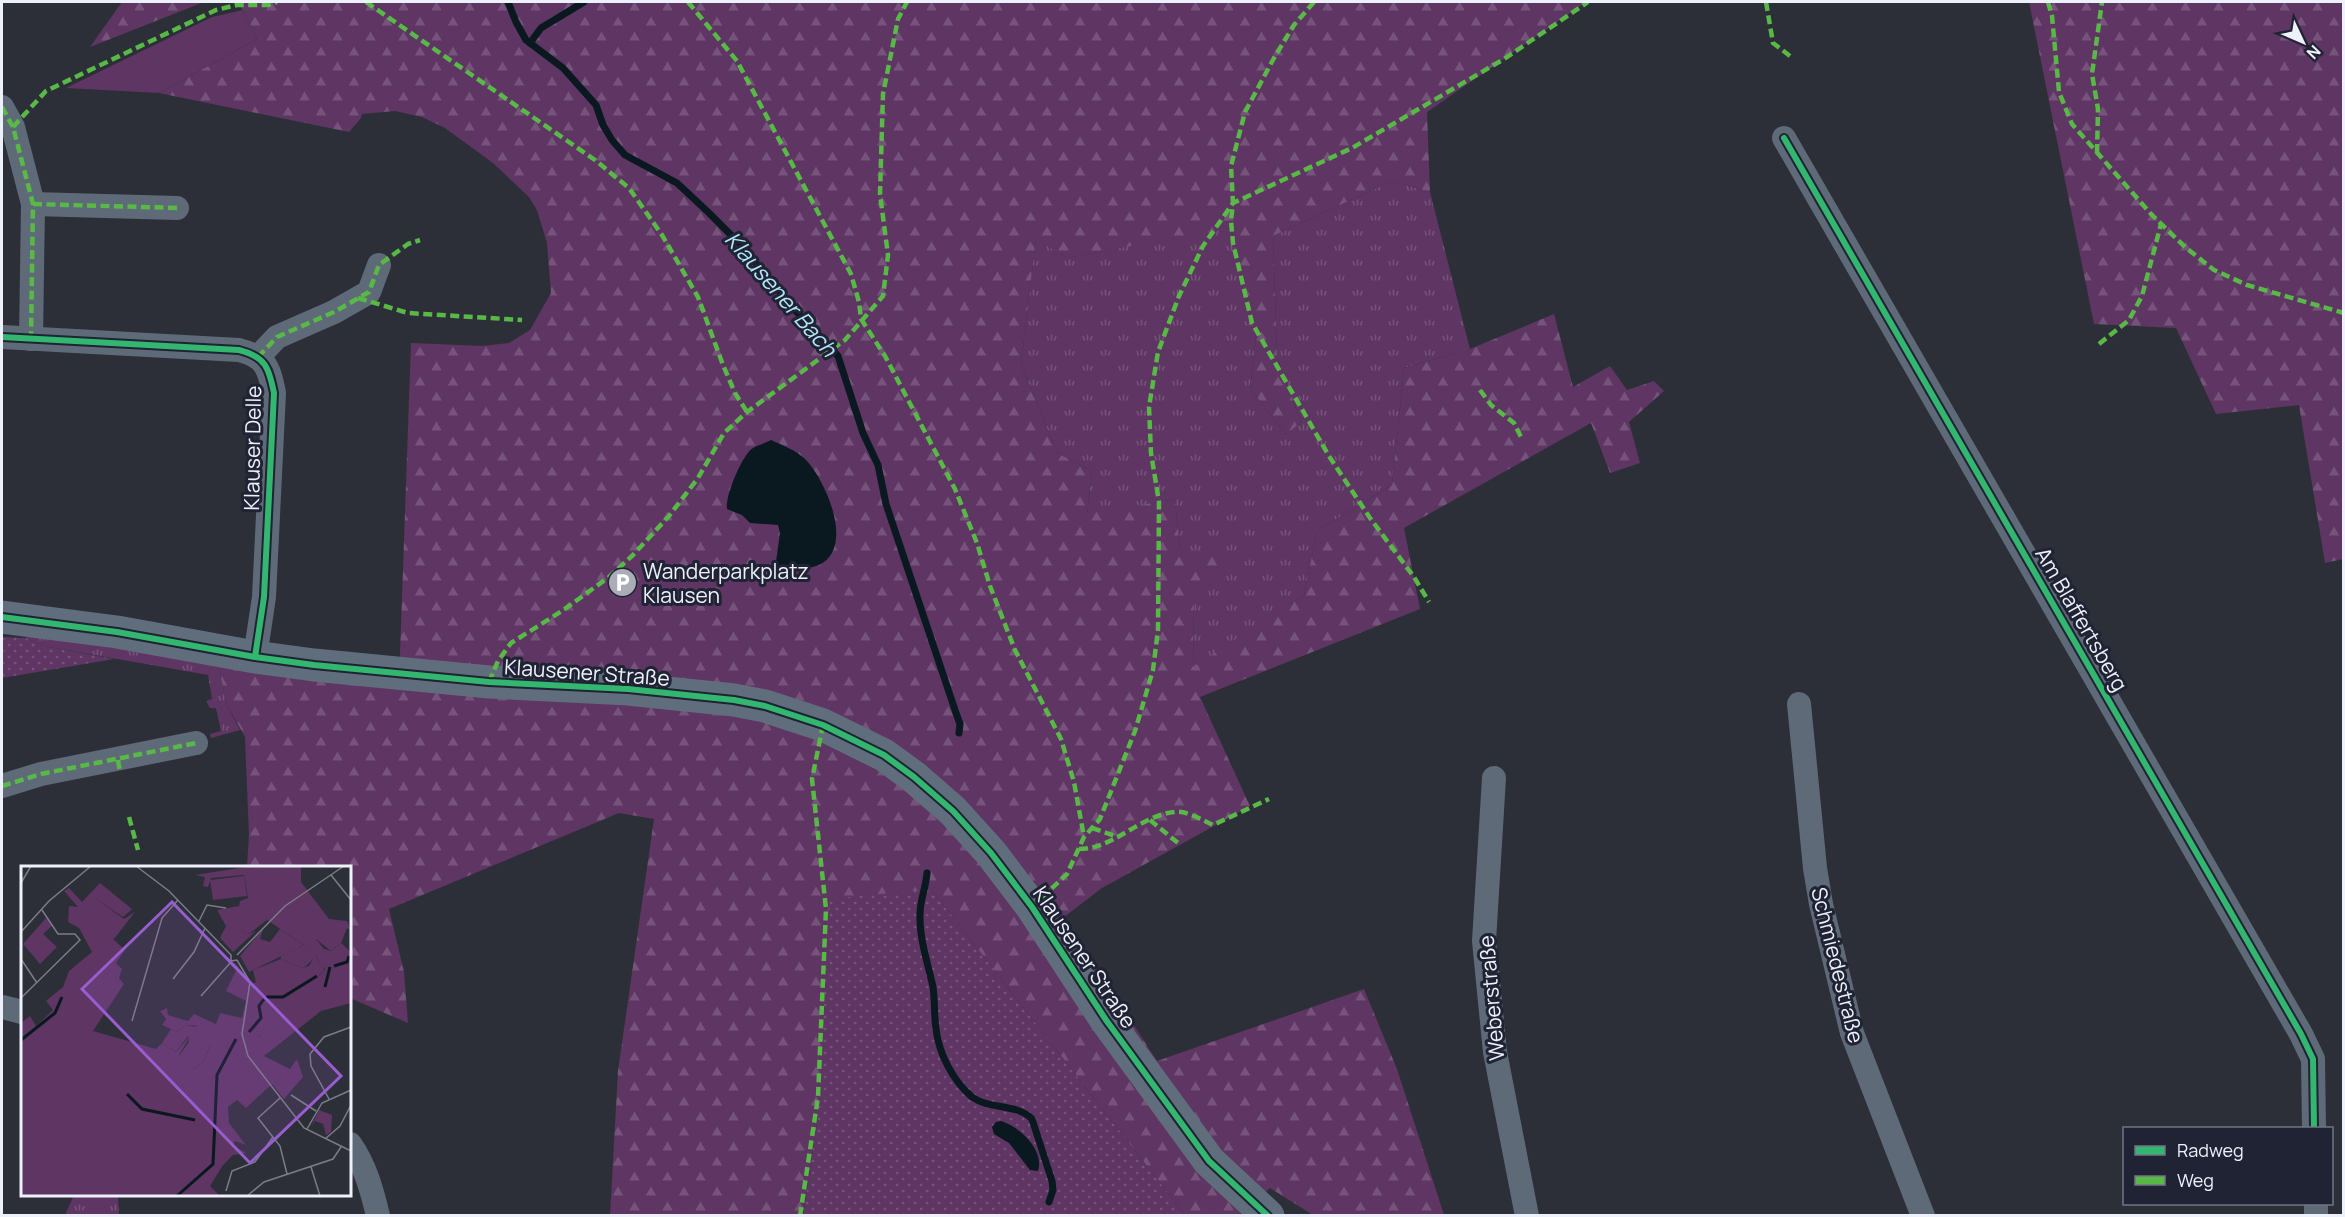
<svg xmlns="http://www.w3.org/2000/svg" width="2345" height="1217" viewBox="0 0 2345 1217" font-family="Manrope,sans-serif">
  <style>
    .grass { fill: url(#grass-tufts) }
    .forest { fill: url(#forest-firs) }
    .park { fill: #5e3563 }
    .garden { fill: url(#garden-dots) }
    .water { fill: #0a181f }
    .lines { fill: none; stroke-linecap: round; stroke-linejoin: round }
    .stream { stroke: #0a181f; stroke-width: 7 }
    .minor { stroke: #5f6a78; stroke-width: 24 }
    .secondary { stroke: #606d7c; stroke-width: 33 }
    .quiet { stroke: #58b947; stroke-width: 4.5; stroke-dasharray: 9 4.5; stroke-linecap: butt }
    .cycleway-casing { stroke: #1f2333; stroke-width: 10 }
    .cycleway { stroke: #33b770; stroke-width: 6 }
    .labels { text-anchor: middle; dominant-baseline: central; stroke-width: 6; stroke-linejoin: round; paint-order: stroke }
    .street-label { font-size: 21px; fill: #edf1fc; stroke: #1f2333 }
    .poi-label { font-size: 21px; fill: #edf1fc; stroke: #1f2333; text-anchor: start }
    .water-label { font-size: 22px; font-style: italic; fill: #b2e6fa; stroke: #1f2333 }
    .inset-river { fill: none; stroke: #0a181f; stroke-width: 3 }
    .inset-road { fill: none; stroke: #7a7d86; stroke-width: 1.5 }
    .view { fill: #985dce; fill-opacity: 0.15; stroke: #985dce; stroke-width: 3 }
    .inset-edge { fill: none; stroke: #edf1fc; stroke-width: 3 }
  </style>
  <defs>
    <pattern id="grass-tufts" width="24" height="20" patternUnits="userSpaceOnUse" patternTransform="scale(1.5)"><rect width="24" height="20" fill="#5e3563"/><path d="M3 7l-1-3M5 7V3M7 7l1-3M15 17l-1-3M17 17v-4M19 17l1-3" fill="none" stroke="#75537a"/></pattern>
    <pattern id="forest-firs" width="22" height="20" patternUnits="userSpaceOnUse" patternTransform="scale(1.5)"><rect width="22" height="20" fill="#5e3563"/><path d="M5 1l3.5 6h-7zM16 11l3.5 6h-7z" fill="#75537a"/></pattern>
    <pattern id="garden-dots" width="8" height="8" patternUnits="userSpaceOnUse" patternTransform="scale(1.5)"><rect width="8" height="8" fill="#5e3563"/><path d="M2 2h.1M6 6h.1" fill="none" stroke="#75537a" stroke-width="1.8" stroke-linecap="round"/></pattern>
  </defs>
  <rect width="100%" height="100%" fill="#2d2f38"/>
  <g class="grass">
    <polygon points="1392,181 1430,192 1470,349 1404,368 1392,485 1317,531 1304,595 1193,668 1194,602 1180,550 1175,499 1087,515 1092,471 1057,453 1021,364 1036,238 1067,258 1231,226 1256,339 1250,388 1286,435 1301,422 1277,357 1273,236"/>
    <polygon points="28,636 72,640 218,665 227,705 240,730 211,738 210,734 221,731 216,708 210,708 206,701 212,699 208,675 44,646 25,638"/>
    <polygon points="74,1195 118,1195 119,1215 65,1215"/>
  </g>
  <g class="forest">
    <polygon points="122,2 204,2 90,47"/>
    <polygon points="239,2 1586,2 1427,112 1430,192 1392,181 1273,236 1277,357 1301,422 1286,435 1250,388 1256,339 1231,227 1067,258 1036,239 1021,364 1057,453 1092,471 1087,514 1175,499 1180,550 1227,552 1194,602 1193,667 1304,595 1317,531 1392,485 1404,368 1470,349 1554,314 1573,387 1610,366 1627,390 1654,381 1664,391 1629,422 1640,463 1610,473 1591,423 1404,528 1420,609 1200,697 1250,806 1102,888 1064,917 1157,1061 1364,989 1397,1069 1444,1215 1313,1215 1270,1188 1238,1215 1185,1215 931,889 818,1116 803,1215 610,1215 618,1071 654,819 619,813 389,909 404,972 408,1023 350,998 350,868 247,867 249,835 245,737 227,705 218,665 402,689 400,654 411,343 482,346 509,343 530,330 551,293 547,243 537,210 529,197 493,163 445,128 422,117 395,111 362,114 361,118 349,132 159,93 257,39"/>
    <polygon points="2029,2 2343,2 2343,559 2325,563 2299,405 2216,414 2176,328 2094,324"/>
  </g>
  <polygon class="park" points="243,10 257,39 159,93 66,88 212,17"/>
  <g class="garden">
    <polygon points="2,637 25,638 44,646 114,659 2,678"/>
    <polygon points="931,889 1185,1215 803,1216 818,1116 830,899"/>
  </g>
  <g class="water">
    <path d="M771,440C782,445 795,450 804,458C824,477 853,541 824,562C815,569 799,569 788,569L783,577L774,576L780,533L778,525L750,523L742,515L727,509C725,496 742,455 753,448C758,445 766,443 771,440Z"/>
    <path d="M1001,1121C1019,1126 1045,1150 1038,1171L1030,1170L1009,1143L994,1134L992,1127L996,1122Z"/>
  </g>
  <g class="lines">
    <g class="stream">
      <polyline points="508,2 516,22 526,40 563,68 596,105 603,125 612,140 625,155 677,183 708,212 739,243 795,310 838,356 863,433 878,465 886,504 956,713 960,724 959,733"/>
      <polyline points="530,43 541,28 584,2"/>
      <path d="M927,873C926,887 920,900 920,914C919,939 928,963 933,987C935,1001 934,1015 936,1029C939,1054 953,1081 972,1097C990,1110 1016,1103 1032,1119L1052,1181L1053,1190L1049,1202"/>
    </g>
    <g class="minor">
      <polyline points="2,107 13,127 33,204 31,339"/>
      <polyline points="1784,138 2301,1034 2313,1059 2314,1128"/>
      <polyline points="33,204 177,208"/>
      <path d="M2,337L239,350C266,357 269,368 274,393L264,597L255,657"/>
      <polyline points="258,357 277,337 334,312 369,292 379,265"/>
      <polyline points="1799,704 1815,868 1821,904 1852,1033 1923,1216"/>
      <polyline points="1494,778 1484,941 1495,1052 1527,1216"/>
      <polyline points="2,786 41,774 196,743"/>
      <polyline points="2,1007 22,1012"/>
      <path d="M350,1144C365,1165 372,1190 378,1216"/>
      <polyline points="2316,1204 2316,1216"/>
    </g>
    <polyline class="secondary" points="2,617 117,632 255,657 314,665 489,682 628,689 734,700 765,706 823,725 884,755 914,777 953,811 991,853 1032,907 1106,1020 1209,1161 1268,1216"/>
    <g class="quiet">
      <polyline points="366,2 595,160 629,188 662,235 698,297 723,365 735,393 747,412"/>
      <polyline points="688,2 737,61 851,274 859,302 861,319 885,356 955,489 977,543 990,586 1015,650 1061,739 1074,782 1084,837"/>
      <polyline points="1314,2 1294,25 1274,58 1245,112 1231,166 1233,203 1231,221 1233,243 1252,323 1329,456 1370,518 1414,577 1429,602"/>
      <polyline points="1766,2 1773,43 1790,56"/>
      <polyline points="2048,2 2052,16 2059,92 2072,124 2151,214 2185,247 2214,270 2247,285 2344,313"/>
      <polyline points="2,107 13,127 33,204 31,339"/>
      <polyline points="13,127 46,91 216,10 237,5 268,5 277,2"/>
      <polyline points="2097,153 2098,109 2092,74 2102,2"/>
      <polyline points="33,204 177,208"/>
      <polyline points="358,298 408,313 522,320"/>
      <polyline points="2099,344 2129,320 2142,296 2161,224"/>
      <polyline points="258,357 277,337 334,312 369,292 379,265 408,244 420,240"/>
      <polyline points="1480,390 1491,405 1514,423 1521,437"/>
      <polyline points="489,682 498,661 511,643 562,611 609,577 633,555 669,516 698,478 724,433 747,412 845,340 883,296 888,255 880,194 883,94 898,19 907,2"/>
      <polyline points="118,760 120,772"/>
      <polyline points="2,786 41,774 196,743"/>
      <polyline points="129,817 138,850"/>
      <polyline points="1150,820 1178,843"/>
      <polyline points="1092,828 1118,837"/>
      <path d="M1079,849C1114,849 1139,816 1174,812C1186,810 1202,820 1213,825L1269,799"/>
      <polyline points="1032,907 1067,874 1084,837 1100,819 1135,731 1153,670 1158,630 1159,502 1151,453 1149,407 1158,352 1179,296 1203,246 1233,203 1352,148 1504,59 1588,2"/>
      <polyline points="800,1216 818,1097 826,909 812,779 823,725"/>
    </g>
    <defs>
      <g id="cycleway">
        <polyline points="1784,138 2301,1034 2313,1059 2314,1128"/>
        <path d="M2,337L239,350C266,357 269,368 274,393L264,597L255,657"/>
        <polyline points="2,617 117,632 255,657 314,665 489,682 628,689 734,700 765,706 823,725 884,755 914,777 953,811 991,853 1032,907 1106,1020 1209,1161 1268,1216"/>
      </g>
    </defs>
    <use href="#cycleway" class="cycleway-casing"/>
    <use href="#cycleway" class="cycleway"/>
  </g>
  <defs>
    <symbol id="parking-disc" viewBox="-11 -11 22 22"><circle r="9.5" fill="#aaadb7" stroke="#1f2333"/><path d="M-3.5-5.5H1a3.5 3.5 0 0 1 0 7H-1V5.5H-3.5ZM-1-3.4V-.6H.8a1.4 1.4 0 0 0 0-2.8Z" fill="#fff"/></symbol>
  </defs>
  <g fill-rule="evenodd">
    <use href="#parking-disc" x="606" y="566" width="33" height="33"/>
  </g>
  <g class="labels">
    <g class="street-label">
      <text transform="translate(252 448) rotate(-89)">Klauser Delle</text>
      <text transform="translate(2082 619) rotate(60)">Am Blaffertsberg</text>
      <text transform="translate(587 672) rotate(4)">Klausener Straße</text>
      <text transform="translate(1085 957) rotate(56)">Klausener Straße</text>
      <text transform="translate(1838 965) rotate(76)">Schmiedestraße</text>
      <text transform="translate(1491 998) rotate(-95)">Weberstraße</text>
    </g>
    <g class="poi-label">
      <text x="643" y="571">Wanderparkplatz<tspan x="643" dy="24">Klausen</tspan></text>
    </g>
    <g class="water-label">
      <text transform="translate(781 294) rotate(49)">Klausener Bach</text>
    </g>
  </g>
  <g transform="translate(21 866)">
    <rect width="330" height="330" fill="#2d2f38"/>
    <path d="M79,17L111,43L102,51L74,32L103,53L114,46L93,73L60,37ZM236,49L246,54L228,68L221,65L224,50ZM242,63L239,73L249,76L259,63L283,79L228,106L219,90ZM295,73L303,83L310,85L320,77L330,86H322L302,104L295,90L285,100L279,86L291,81ZM180,158L193,161L185,170L189,179L183,195L173,203L158,190L168,176L167,170L155,186L141,177L150,163L156,166L165,159L174,161Z" fill="#5e3563"/>
    <path d="M231,0H280V16L308,53L326,55L330,64L326,62L320,77L310,85L295,73L292,81L280,86L285,100L281,102L260,93V90L283,79L246,54L225,50L221,65L228,68L235,65L212,86L199,72L205,60L196,44L218,40L219,35L227,32L223,9L190,12L187,21L182,20L184,11L174,9ZM48,22L89,66L98,61L92,73L104,84L95,97L101,103L98,112L103,118L72,165L135,183L141,177L155,186L169,170L158,189L173,203L183,195L189,180L182,174L185,170L182,166L193,161L165,159L156,166L141,159L145,153L139,145L146,142L147,149L167,155L173,148L195,158L199,147L221,152L225,135L205,125L216,102L210,100L214,97L231,118L235,116L237,171L302,106L312,91L320,85L330,86V137L300,145L243,190L269,203L276,193L282,211L263,233L251,218L225,242L216,234L207,241L208,257L225,279L214,275L212,280L226,287L212,289L202,299L189,320L199,330H0V157L9,150L15,160L32,144L25,135L42,121L48,105L71,86L58,62L47,56L48,40L57,41L43,25ZM25,52L32,59L22,68L36,81L19,98L2,78ZM298,244L311,249L310,266L305,269L302,258L294,255L290,261Z" fill="#5e3563"/>
    <path d="M120,240L155,249H178L177,261L120,244Z" fill="#5e3563"/>
    <path d="M223,10L226,30L192,34L189,14Z" fill="#5e3563"/>
    <path d="M294,89L303,105L298,109L304,121L236,171L228,164L235,117L232,104L260,93L281,102L288,100Z" fill="#5e3563"/>
    <path class="inset-river" d="M313,100L326,96L328,90M304,121L309,101M245,131H262L296,110M228,166L240,152L238,140L243,133M0,174L34,147L41,131M106,228L121,243L174,254M156,330L192,298L196,209L215,173"/>
    <path class="inset-road" d="M115,0L148,25L210,89V95L216,94M171,0H200M310,9L330,34M0,17L10,0M178,55L186,39L205,42M0,66L28,35L70,0M216,89L264,40L323,0M0,93L16,117M216,94L229,116L221,168L227,190L283,262L330,285M152,113L173,86L184,62M180,130L210,96M0,132L59,74L54,68H37L21,44M111,155L141,52L157,34M270,229L295,245M259,232L237,252L259,280L266,308M308,233L290,200L289,188L303,171L330,161M286,263L301,237L330,224M304,273L319,260L330,239M290,301L299,330M205,325L211,305L234,296L252,271M226,330L243,316L312,293L320,281"/>
    <path class="view" d="M151,36L320,210L229,297L61,123Z"/>
    <rect width="330" height="330" class="inset-edge"/>
  </g>
  <rect width="2345" height="1217" fill="none" stroke="#edf1fc" stroke-width="6"/>
  <rect x="2123" y="1127" width="210" height="78" fill="#1f2333" stroke="#717583" stroke-width="1.5"/>
  <rect x="2135" y="1146" width="30" height="9" fill="#33b770" stroke="#717583" stroke-width="1.5"/>
  <text x="2177" y="1157" font-size="18" fill="#edf1fc">Radweg</text>
  <rect x="2135" y="1176" width="30" height="9" fill="#58b947" stroke="#717583" stroke-width="1.5"/>
  <text x="2177" y="1187" font-size="18" fill="#edf1fc">Weg</text>
  <g transform="translate(2303 42) rotate(134)" stroke="#1f2333" stroke-width="4.5" paint-order="stroke">
  <path d="M0-4.5L10 22L0 15L-10 22Z" fill="#edf1fc"/>
  <text y="-9" font-size="16" font-weight="bold" text-anchor="middle" fill="#edf1fc">N</text>
  </g>
</svg>
